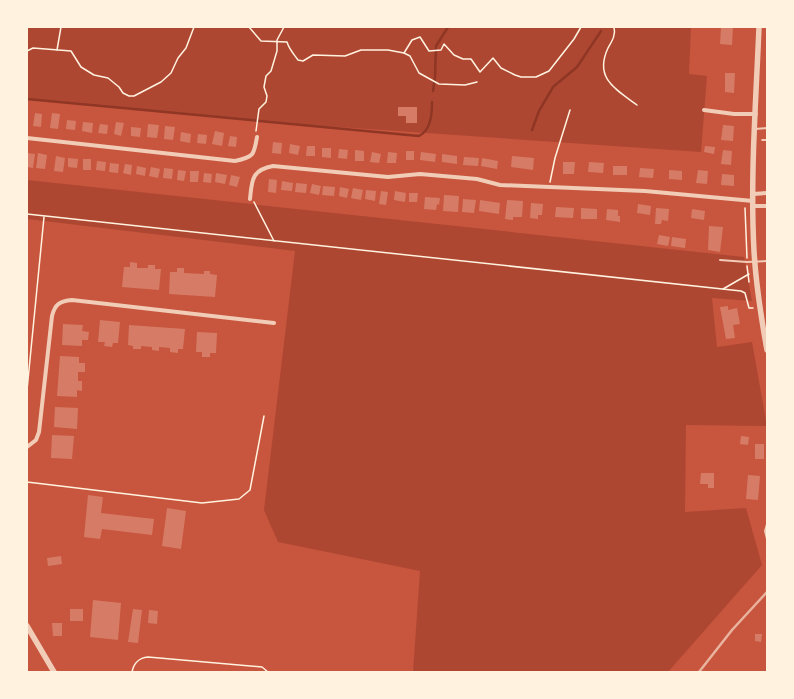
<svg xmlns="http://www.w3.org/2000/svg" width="794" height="699" viewBox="0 0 794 699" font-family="Montserrat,sans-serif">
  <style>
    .green { fill: #ae4732 }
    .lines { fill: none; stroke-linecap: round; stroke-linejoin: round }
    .stream { stroke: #8f3625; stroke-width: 2.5 }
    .building { fill: #d67c66 }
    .path { stroke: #fff3e0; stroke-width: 1.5 }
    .service { stroke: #f1ccb7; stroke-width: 2 }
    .minor { stroke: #f1ccb7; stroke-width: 4 }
    .tertiary { stroke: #f1ccb7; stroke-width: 5.5 }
    .rail { stroke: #e9b49f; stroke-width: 2.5 }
  </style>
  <rect width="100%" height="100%" fill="#c8553d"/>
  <g class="green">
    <polygon points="27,27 691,27 689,74 707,76 701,152 266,122 27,99"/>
    <polygon points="27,180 744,257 752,301 712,298 717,347 752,342 767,426 686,425 685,512 746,508 762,565 668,672 413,672 420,571 278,542 264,510 295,251 27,219"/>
  </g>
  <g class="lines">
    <g class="stream">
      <polyline points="433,91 435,77 436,46 448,27"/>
      <path d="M27,99L419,136C431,130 432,114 432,102"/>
      <polyline points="532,130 539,111 553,87 577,67 601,31"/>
    </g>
  </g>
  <g class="building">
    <polygon points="721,27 733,27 732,45 720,44"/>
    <polygon points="725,73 735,73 734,93 725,92"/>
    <polygon points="398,107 417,107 417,123 406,123 406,116 398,116"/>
    <polygon points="35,113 42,114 41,127 33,126"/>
    <polygon points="52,113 60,114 58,129 50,128"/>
    <polygon points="67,120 76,121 75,130 66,129"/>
    <polygon points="83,122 93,123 92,133 82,131"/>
    <polygon points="116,122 124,123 121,136 114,134"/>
    <polygon points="100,124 108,125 107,134 98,133"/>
    <polygon points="148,124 159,125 157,138 147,137"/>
    <polygon points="723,125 734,126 733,141 721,140"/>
    <polygon points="165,126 175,127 173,140 164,139"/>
    <polygon points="131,127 141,128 140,137 131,136"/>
    <polygon points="215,131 224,133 222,146 212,144"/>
    <polygon points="181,132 191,134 190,143 180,141"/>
    <polygon points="198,134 207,135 206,144 197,143"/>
    <polygon points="230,136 237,137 236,147 228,146"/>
    <polygon points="273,142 282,143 281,154 272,153"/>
    <polygon points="290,144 300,146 298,155 289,153"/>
    <polygon points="307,146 315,146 315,156 306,156"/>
    <polygon points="705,146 715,147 714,154 704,152"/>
    <polygon points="322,148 331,148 331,158 322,157"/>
    <polygon points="339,149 348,150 347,159 338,158"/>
    <polygon points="355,150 364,151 364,161 355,161"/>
    <polygon points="723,150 732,151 731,165 721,164"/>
    <rect x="406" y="151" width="8" height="9"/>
    <polygon points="372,152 381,154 379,163 370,162"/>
    <polygon points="388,152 397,153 396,163 387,163"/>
    <polygon points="421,152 436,154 435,162 420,160"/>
    <polygon points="27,153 35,154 33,168 27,167"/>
    <polygon points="38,153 47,155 45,169 36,168"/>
    <polygon points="442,154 457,156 457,164 442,162"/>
    <polygon points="56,156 65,158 63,172 54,171"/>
    <polygon points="512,156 534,158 533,170 511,167"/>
    <polygon points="464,157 479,158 478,166 463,165"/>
    <polygon points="68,158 78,159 77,168 68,167"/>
    <polygon points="482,158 498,161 497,169 481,166"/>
    <rect x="83" y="159" width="8" height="11"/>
    <polygon points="97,161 106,162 105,171 96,170"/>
    <polygon points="563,162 575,162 574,174 563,174"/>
    <polygon points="589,162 604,163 603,173 588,172"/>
    <polygon points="110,163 119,164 118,173 109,172"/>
    <polygon points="125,164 132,165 131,175 123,173"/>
    <polygon points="137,166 146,168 145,176 136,174"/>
    <rect x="613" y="166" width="14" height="9"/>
    <polygon points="151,167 160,169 158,178 149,176"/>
    <polygon points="164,168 173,169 172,179 163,178"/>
    <polygon points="640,168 654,169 653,178 639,177"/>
    <polygon points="178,170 186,171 184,181 177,180"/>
    <polygon points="669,170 682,171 682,180 669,179"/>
    <polygon points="698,170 708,171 707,184 696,183"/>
    <polygon points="190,171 199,171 198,182 190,182"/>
    <polygon points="204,173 212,174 211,183 203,182"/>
    <polygon points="216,173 227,175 225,184 215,182"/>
    <polygon points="722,174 734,175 734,186 721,185"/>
    <polygon points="231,175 240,177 237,187 229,185"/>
    <polygon points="269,179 277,180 276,193 268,192"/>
    <polygon points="282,181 293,183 292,191 281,190"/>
    <polygon points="296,183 307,184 306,193 295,192"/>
    <polygon points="312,184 321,186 319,195 310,193"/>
    <polygon points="323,186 335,187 334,196 322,195"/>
    <polygon points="340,187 349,189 347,198 339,196"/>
    <polygon points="353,188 363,190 361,200 351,198"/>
    <polygon points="366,190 376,191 375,201 365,199"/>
    <polygon points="381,191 388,192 386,205 379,204"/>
    <polygon points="395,191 406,193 405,202 394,200"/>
    <polygon points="409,193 418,193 417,202 409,202"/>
    <polygon points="444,195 459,196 458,212 443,211"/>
    <polygon points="425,197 440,198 439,205 437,204 436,210 424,209"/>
    <polygon points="463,199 476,200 474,213 462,212"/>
    <polygon points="480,200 500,203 499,214 479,211"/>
    <polygon points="507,200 523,201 522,217 513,217 513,220 505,219"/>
    <polygon points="531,203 543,204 542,215 538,215 538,219 530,218"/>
    <polygon points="638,204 651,206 650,215 637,213"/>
    <polygon points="556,207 574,208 573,218 555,217"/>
    <polygon points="581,208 597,209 597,219 581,219"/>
    <polygon points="656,208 669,209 668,221 662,220 661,224 655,224"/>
    <polygon points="607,209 618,210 618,216 620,216 620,222 606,220"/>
    <polygon points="692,209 705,211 704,220 691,218"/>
    <polygon points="709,226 723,227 720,252 708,250"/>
    <polygon points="659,235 670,237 668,246 657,244"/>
    <polygon points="672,237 686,239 685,248 671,246"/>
    <polygon points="130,262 137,263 137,268 148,268 148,265 155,265 155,269 161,269 159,290 122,287 124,267 130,267"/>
    <polygon points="177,268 184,268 184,273 204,274 204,271 210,271 210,274 217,275 215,297 169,294 170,272 177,272"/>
    <polygon points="728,306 728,310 737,308 740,324 733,325 735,338 726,339 720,307"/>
    <polygon points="100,320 120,322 118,343 113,343 112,347 104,346 105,342 98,342"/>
    <polygon points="63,324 83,325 82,331 89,332 88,340 82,340 82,346 62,345"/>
    <polygon points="129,325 185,329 183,349 178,349 178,353 170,352 170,348 159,347 159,351 152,350 152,347 141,346 141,349 133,349 133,346 128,345"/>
    <polygon points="197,332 217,333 216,353 210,353 210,357 202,357 202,352 196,352"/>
    <polygon points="60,356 79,357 79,363 85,363 85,372 78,372 78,381 82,381 82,391 77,390 77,397 57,396"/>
    <polygon points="55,407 78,408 77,429 54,427"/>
    <polygon points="52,435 74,436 72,459 51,458"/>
    <polygon points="741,436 749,437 748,445 740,444"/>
    <rect x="755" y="444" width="9" height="15"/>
    <polygon points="701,473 714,473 714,488 708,488 708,484 700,484"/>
    <polygon points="748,475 760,476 758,500 746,499"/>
    <polygon points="88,495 103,497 101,513 154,519 152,535 102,529 100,539 84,537"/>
    <polygon points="167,508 186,511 181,549 162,546"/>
    <polygon points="61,556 62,564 48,566 47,558"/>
    <polygon points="93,600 121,603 118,640 90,637"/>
    <rect x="70" y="609" width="13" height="12"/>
    <polygon points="133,609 142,610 138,643 128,642"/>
    <polygon points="149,610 158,611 157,624 148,623"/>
    <polygon points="52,623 62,623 62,636 53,636"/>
    <polygon points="755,634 762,634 761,642 755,641"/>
  </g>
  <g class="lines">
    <g class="path">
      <path d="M249,27L261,41L287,42C289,49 293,53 298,60L303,61L313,55L345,56L361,50H388L404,53L410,56L419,73L439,84L465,85L477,82"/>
      <path d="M614,27C616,35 612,41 608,48C594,78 615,89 637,105"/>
      <polyline points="57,50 61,27"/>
      <polyline points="27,51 33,48 71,51 81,67 94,75 108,78 119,87 123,93 129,96 134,96 161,82 171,73 178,58 186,48 194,27"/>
      <polyline points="404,53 412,40 420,37 429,51 441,50 444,44 454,55 463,59 471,59 480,72 493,58 501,68 515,75 521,77 536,77 549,71 574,39 581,27"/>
      <polyline points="256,131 259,109 266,102 267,96 264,87 266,76 271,71 277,51 277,40 284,27"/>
      <polyline points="762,140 767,140"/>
      <polyline points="550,182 555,158 570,110"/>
      <polyline points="254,202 274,241"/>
      <polyline points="745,208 747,258"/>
      <polyline points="27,214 741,291 745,293 749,308 753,308"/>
      <polyline points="747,266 749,282"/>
      <polyline points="767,268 767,297"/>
      <polyline points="723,289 749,274"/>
      <polyline points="767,305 767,297"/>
      <polyline points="27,390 44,217"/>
      <polyline points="27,482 202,503 239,499 250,490 264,416"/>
      <path d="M132,672C134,662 139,658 148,657L262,667L268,672"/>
    </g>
    <g class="service">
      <polyline points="755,129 767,128"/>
      <polyline points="720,260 747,262 767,261"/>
      <polyline points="767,524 765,531 767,539"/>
    </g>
    <g class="minor">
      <polyline points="704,110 734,114 756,114"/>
      <path d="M27,138L235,161C254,157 254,155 257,137"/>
      <polyline points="753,194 767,193"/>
      <path d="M250,199C252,181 251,170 273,166L388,177L420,174L477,179L500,185L645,191L753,201"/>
      <polyline points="753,206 767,206"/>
      <path d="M27,447L36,440L39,432L52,316C55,304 60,301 72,300L274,323"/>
    </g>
    <g class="tertiary">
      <path d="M759,27C756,101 750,177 754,251C756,285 761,317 767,350"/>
      <polyline points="27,626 54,672"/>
    </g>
    <polyline class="rail" points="699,672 732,630 767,592"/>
  </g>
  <rect width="794" height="699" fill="none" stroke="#fff3e0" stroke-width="56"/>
</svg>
